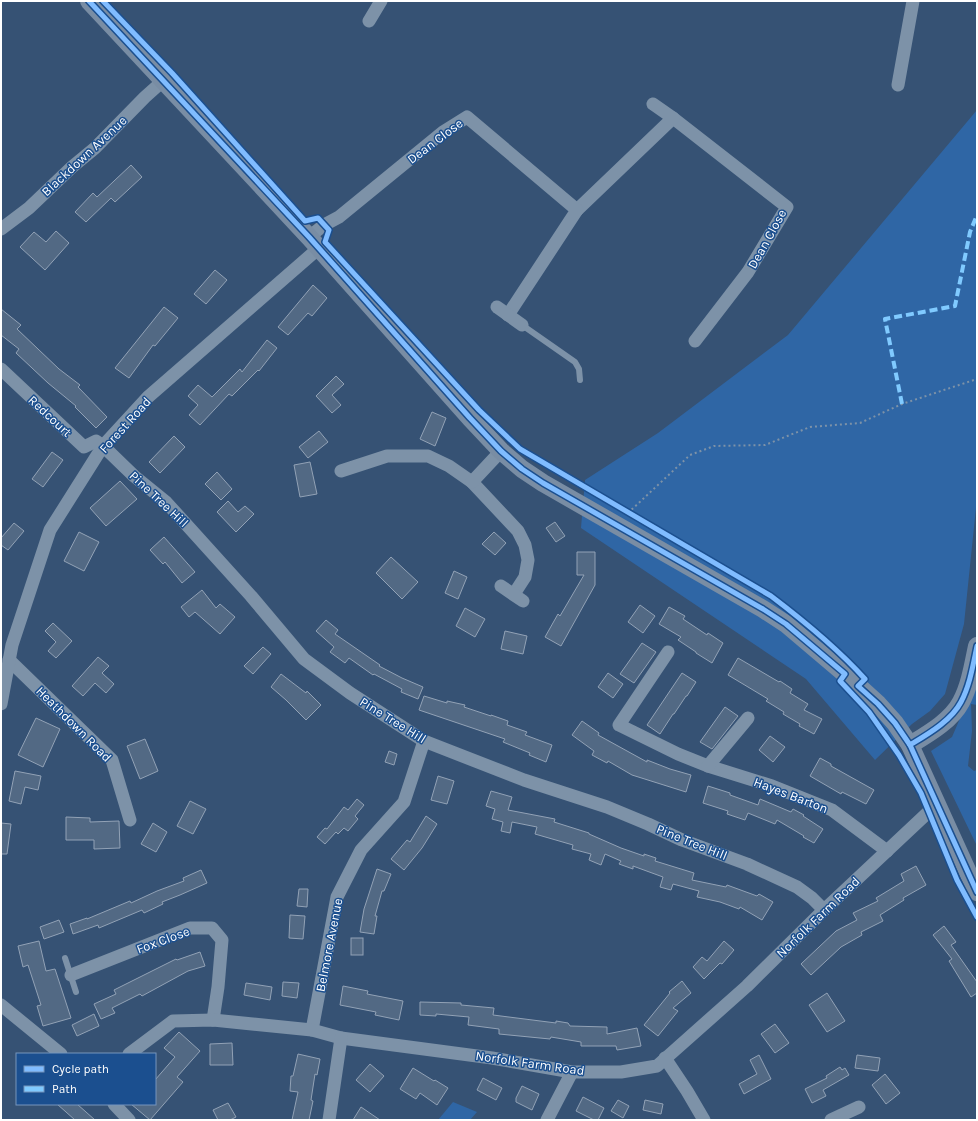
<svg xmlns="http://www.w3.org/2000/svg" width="978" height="1121" viewBox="0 0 978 1121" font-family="Karla,sans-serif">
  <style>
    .green { fill: #2f66a5 }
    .building { fill: #526984; stroke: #92a2b6 }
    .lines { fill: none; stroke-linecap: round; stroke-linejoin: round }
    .path { stroke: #7d92a8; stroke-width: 2; stroke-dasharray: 2 3; stroke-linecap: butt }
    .lane { stroke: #7d92a8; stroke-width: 6 }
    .street { stroke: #7d92a8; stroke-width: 13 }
    .secondary { stroke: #798da4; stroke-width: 18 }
    .quiet { stroke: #80caff; stroke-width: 4; stroke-dasharray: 8 4; stroke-linecap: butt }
    .cycleway-casing { stroke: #1b4f8f; stroke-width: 8 }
    .cycleway { stroke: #80bcff; stroke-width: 5 }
    .labels { text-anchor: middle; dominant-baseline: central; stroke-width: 3; stroke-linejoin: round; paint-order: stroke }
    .street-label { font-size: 13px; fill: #fff; stroke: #1b4f8f }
  </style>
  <rect width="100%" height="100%" fill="#365274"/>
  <g class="green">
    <polygon points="977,110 977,498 964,624 945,694 930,711 912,724 875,760 806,679 581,528 585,480 658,433 788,335"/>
    <polygon points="977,679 977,705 971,704 972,731 968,766 974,771 977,770 977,846 931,751 952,737"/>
    <polygon points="453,1102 477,1112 470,1120 438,1120"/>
  </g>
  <g class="building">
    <polygon points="131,165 142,177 115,202 111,198 86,222 75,212 93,193 97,197"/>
    <polygon points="56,231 69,243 45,270 20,247 34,232 46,242"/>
    <polygon points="215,270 227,280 206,304 194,294"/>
    <polygon points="313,285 327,298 312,316 308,313 288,335 278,327"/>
    <polygon points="164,307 178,318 155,346 153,345 129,378 115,368"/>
    <polygon points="1,309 21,325 17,329 59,369 80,385 78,387 107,417 96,428 75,407 76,406 48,383 16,353 19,349 1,335"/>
    <polygon points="267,340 277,348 259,371 258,370 232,396 229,394 200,425 189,415 198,405 188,396 198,385 212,397 240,369 242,372"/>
    <polygon points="336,376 344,384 332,395 341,405 332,413 316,396"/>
    <polygon points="432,412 446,418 435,446 420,439"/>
    <polygon points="319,431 328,442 308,458 299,447"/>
    <polygon points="174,436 185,447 160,473 149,462"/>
    <polygon points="52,452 63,460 43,487 32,479"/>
    <polygon points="310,462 317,494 300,497 294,465"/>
    <polygon points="217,472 232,489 221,500 205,484"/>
    <polygon points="120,481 137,499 106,526 90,508"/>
    <polygon points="228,501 238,512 245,506 254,514 236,532 217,512"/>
    <polygon points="555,522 565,536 556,542 546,528"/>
    <polygon points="14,523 24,531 8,550 1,545 1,538"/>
    <polygon points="79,532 99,542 84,571 64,561"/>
    <polygon points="494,532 506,543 495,555 482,544"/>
    <polygon points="164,537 195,572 182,583 165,562 163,564 150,550"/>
    <polygon points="577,552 595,552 595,585 561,646 545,637 558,614 560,616 584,575 577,575"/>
    <polygon points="391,557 418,582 402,599 376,573"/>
    <polygon points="454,571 467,577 458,599 445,593"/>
    <polygon points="202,590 216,608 220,604 235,617 220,634 195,612 189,617 181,607"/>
    <polygon points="640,605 655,616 643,633 628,622"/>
    <polygon points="669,607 685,616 683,619 707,635 708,633 723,643 712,663 696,653 696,652 678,640 681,637 659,624"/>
    <polygon points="465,608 485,619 475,637 456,626"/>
    <polygon points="326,620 338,630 335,634 380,665 379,666 402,678 423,687 418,699 401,692 402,689 374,674 373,675 349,658 345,663 330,652 334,647 316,631"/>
    <polygon points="53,623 72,641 56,658 48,651 56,642 45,631"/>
    <polygon points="505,631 527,636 523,654 501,649"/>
    <polygon points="642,643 656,652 634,683 620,674"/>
    <polygon points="263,647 271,654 253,674 244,666"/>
    <polygon points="98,657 109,666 102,673 114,684 106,693 95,683 83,696 72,686"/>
    <polygon points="738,658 779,682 780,681 792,689 790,693 808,704 804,710 822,719 814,734 799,726 800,724 783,714 784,712 766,701 768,699 728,675"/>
    <polygon points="608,673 623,684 613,698 598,687"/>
    <polygon points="682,673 696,682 687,696 686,696 674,714 673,714 660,734 647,725"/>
    <polygon points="281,674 306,693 307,691 321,705 306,720 286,700 271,687"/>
    <polygon points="424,696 447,703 447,701 465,705 464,707 491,716 491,715 508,721 507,725 527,732 525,735 552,745 546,762 529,755 530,753 503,742 505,739 419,710"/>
    <polygon points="725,707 738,716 712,749 700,742"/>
    <polygon points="36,718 60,729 43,767 18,755"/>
    <polygon points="582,721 599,733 598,735 647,762 647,760 670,769 691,775 686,792 632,775 608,761 607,763 592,755 594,751 572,735"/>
    <polygon points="770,736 785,747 773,762 759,750"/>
    <polygon points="145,739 158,771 140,779 127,746"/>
    <polygon points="389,751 397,754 394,765 385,762"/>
    <polygon points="820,758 831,764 831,766 874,790 866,804 842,792 841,794 810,776"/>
    <polygon points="15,771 41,776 38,790 25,787 21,804 9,801"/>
    <polygon points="438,776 454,781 447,804 431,800"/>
    <polygon points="708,786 730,793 730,795 758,805 760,799 791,812 793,809 804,815 803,816 823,829 814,843 803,837 804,836 777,820 775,824 748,813 745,820 727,814 728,811 703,803"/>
    <polygon points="491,791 512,797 508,810 555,819 554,822 589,833 589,834 621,848 644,856 644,854 656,858 655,861 694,873 692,880 726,887 727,885 757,896 759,894 773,902 762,920 740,907 739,909 720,902 697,897 699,891 673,884 671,890 660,887 663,877 633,866 633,869 619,864 621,861 605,854 601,865 589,860 591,854 572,849 573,845 535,834 537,827 512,822 510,833 501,831 503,822 492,819 495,809 486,806"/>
    <polygon points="357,799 364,805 355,816 358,819 348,831 344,828 338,834 336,832 325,844 317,837 325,828 327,829 344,807 348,810"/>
    <polygon points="190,801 206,809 193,834 177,826"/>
    <polygon points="426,816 437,824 422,848 404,870 391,859 407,840 410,842"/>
    <polygon points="66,817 90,818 90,822 119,821 120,848 94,849 94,840 66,840"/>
    <polygon points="1,823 11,824 7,854 1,854"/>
    <polygon points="153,823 167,832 156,852 141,844"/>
    <polygon points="916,866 926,885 903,898 904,900 880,915 883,921 861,932 862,935 841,947 811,975 801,964 836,931 857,920 853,913 878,901 876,898 904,881 901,874"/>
    <polygon points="377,869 391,874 384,891 382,891 375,916 377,916 374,934 360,932 364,909"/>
    <polygon points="201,870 207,883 180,895 162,902 163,904 144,913 142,910 99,928 98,925 73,934 70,924 87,918 87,919 130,901 131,903 157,891 184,881 183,878"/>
    <polygon points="299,889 308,889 307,907 297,906"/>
    <polygon points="290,915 305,916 303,939 289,938"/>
    <polygon points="59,920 64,932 44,939 40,927"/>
    <polygon points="944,926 956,942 951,945 977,982 977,993 971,997 949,961 952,959 933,935"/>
    <rect x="351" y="938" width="12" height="17"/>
    <polygon points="39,941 46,971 55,969 71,1018 43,1026 37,1006 41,1005 28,965 23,967 18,946"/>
    <polygon points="724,941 734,950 722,964 720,963 704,979 693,967 702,957 707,961"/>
    <polygon points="200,952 205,966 188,971 142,996 140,994 112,1008 115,1013 101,1019 94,1004 116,994 114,990 176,959 177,960"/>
    <polygon points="682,981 691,993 673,1008 678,1011 658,1036 644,1025 670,993 669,992"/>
    <polygon points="283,982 299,983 297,998 282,996"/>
    <polygon points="246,983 272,987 270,1000 244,995"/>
    <polygon points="343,986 368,991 367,994 403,1001 399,1020 375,1015 376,1012 340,1005"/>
    <polygon points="827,993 845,1021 827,1032 809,1005"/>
    <polygon points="420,1002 461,1003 461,1005 494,1008 493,1015 556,1023 556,1021 568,1023 570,1026 607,1027 607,1034 637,1028 641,1046 617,1050 616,1046 581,1046 581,1042 551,1037 550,1039 499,1034 499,1029 468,1025 469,1017 436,1014 436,1016 420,1015"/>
    <polygon points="94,1014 99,1026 77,1036 72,1025"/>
    <polygon points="775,1024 789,1043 775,1053 761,1034"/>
    <polygon points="179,1032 200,1051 177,1077 183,1082 150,1120 131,1104 155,1104 155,1080 175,1057 164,1048"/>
    <polygon points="232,1043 233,1065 210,1065 210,1044"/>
    <polygon points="298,1054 320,1059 317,1075 315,1074 311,1100 313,1101 309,1120 292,1120 298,1092 290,1091 291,1076 293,1076"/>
    <polygon points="759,1055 771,1079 744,1094 739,1084 757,1074 750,1060"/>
    <polygon points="857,1055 880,1058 878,1071 855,1068"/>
    <polygon points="370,1064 384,1076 370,1092 356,1080"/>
    <polygon points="840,1067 842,1070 845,1068 849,1075 823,1090 826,1096 812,1103 805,1089 827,1078 826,1076"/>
    <polygon points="413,1068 434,1081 435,1080 448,1088 437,1105 420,1093 416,1099 400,1089"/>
    <polygon points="885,1074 900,1093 886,1104 872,1085"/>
    <polygon points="483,1078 502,1088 496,1100 477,1090"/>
    <polygon points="522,1086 539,1094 532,1110 516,1102 516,1098"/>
    <polygon points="583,1097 604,1108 598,1120 594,1120 576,1111"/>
    <polygon points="618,1100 629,1106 623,1118 611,1111"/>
    <polygon points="645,1100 663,1104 661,1114 643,1110"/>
    <polygon points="228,1103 236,1117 230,1120 218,1120 213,1110"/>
    <polygon points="57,1104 77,1104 95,1120 75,1120"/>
    <polygon points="361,1107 380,1120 353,1120"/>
  </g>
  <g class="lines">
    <polyline class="path" points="628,513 690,455 714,446 765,445 810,427 860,423 902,404 977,379"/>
    <g class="lane">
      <polyline points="522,325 575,362 579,369 580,380"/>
      <polyline points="65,958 76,992"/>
    </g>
    <g class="street">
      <polyline points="369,21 381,1"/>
      <polyline points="898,85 913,1"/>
      <polyline points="673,118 787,207 748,272 695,341"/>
      <polyline points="577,210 673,118 653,104"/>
      <polyline points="1,229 29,208 72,167 95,148 145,97 164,80"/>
      <polyline points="309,237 324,225 339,217 443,132 467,117 577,210 508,315"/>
      <polyline points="497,307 522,325"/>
      <polyline points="1,369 84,447 96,441 103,446 134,476 166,502 251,596 304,659 350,693 424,741 524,780 607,807 648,824 682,840 747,864 797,887 812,898 824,910"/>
      <polyline points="341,471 387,456 428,456 449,466 472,482 518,531 525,545 528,560 525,577 514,594"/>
      <polyline points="472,482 501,451"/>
      <polyline points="501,586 523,601"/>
      <polyline points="668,652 619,725 678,754 708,766 772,786 832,810 887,851"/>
      <polyline points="9,660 112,760 130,820"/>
      <polyline points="1,704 12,645 50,530 103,446 148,397 319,248"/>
      <polyline points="708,766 748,718"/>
      <polyline points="71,975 190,928 212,928 222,940 218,987 213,1020"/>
      <polyline points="1,1005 61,1054"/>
      <polyline points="312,1030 337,897 361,850 404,802 424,741"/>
      <polyline points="129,1054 173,1021 213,1020 312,1030 341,1038 492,1058 572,1072 621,1072 657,1066 747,986 824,910 937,804"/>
      <polyline points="665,1058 687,1091 704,1120"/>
      <polyline points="114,1104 129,1120"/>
      <polyline points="329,1120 341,1038"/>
      <polyline points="547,1120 572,1072"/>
      <polyline points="831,1120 859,1107"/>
    </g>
    <g class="secondary">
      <polyline points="89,1 309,237 470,418 501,451 522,469 543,483 763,609 786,624 845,674 878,704 895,723 910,745 977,892"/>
      <path d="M910,745C928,734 951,721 961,702C970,685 973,665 977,646"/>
    </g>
    <polyline class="quiet" points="902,404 885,319 955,306 970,232 977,215"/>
    <defs>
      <g id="cycleway">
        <polyline points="89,1 309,237 470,418 501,451 522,469 543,483 763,609 786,624 845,674 840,681 869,712 899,755 921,793 957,880 977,917"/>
        <path d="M103,1L172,73L305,221L318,218L329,230L325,242L479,410L520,449L771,596C804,621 837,648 865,679L858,686L878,704L895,723L910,745L977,892"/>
        <path d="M910,745C928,734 951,721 961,702C970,685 973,665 977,646"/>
      </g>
    </defs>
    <use href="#cycleway" class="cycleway-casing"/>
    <use href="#cycleway" class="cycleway"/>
  </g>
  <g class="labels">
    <g class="street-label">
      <text transform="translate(435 141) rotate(-37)">Dean Close</text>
      <text transform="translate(84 156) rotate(-43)">Blackdown Avenue</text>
      <text transform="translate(767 239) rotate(-61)">Dean Close</text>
      <text transform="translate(50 416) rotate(43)">Redcourt</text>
      <text transform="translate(125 425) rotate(-48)">Forest Road</text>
      <text transform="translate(159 499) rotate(43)">Pine Tree Hill</text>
      <text transform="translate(393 720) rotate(32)">Pine Tree Hill</text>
      <text transform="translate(74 724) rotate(45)">Heathdown Road</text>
      <text transform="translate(791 795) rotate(21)">Hayes Barton</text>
      <text transform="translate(692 842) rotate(22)">Pine Tree Hill</text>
      <text transform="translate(818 917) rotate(-44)">Norfolk Farm Road</text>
      <text transform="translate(163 940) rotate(-20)">Fox Close</text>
      <text transform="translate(329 945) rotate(-79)">Belmore Avenue</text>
      <text transform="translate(530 1063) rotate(8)">Norfolk Farm Road</text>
    </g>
  </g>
  <rect width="978" height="1121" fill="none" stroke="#ffffff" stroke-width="4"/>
  <rect x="16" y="1053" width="140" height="52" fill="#1b4f8f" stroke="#7695bc"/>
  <rect x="24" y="1066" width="20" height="6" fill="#80bcff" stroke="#7695bc"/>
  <text x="52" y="1073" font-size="12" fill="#ffffff">Cycle path</text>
  <rect x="24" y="1086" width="20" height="6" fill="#80caff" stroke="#7695bc"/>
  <text x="52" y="1093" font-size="12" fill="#ffffff">Path</text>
</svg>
